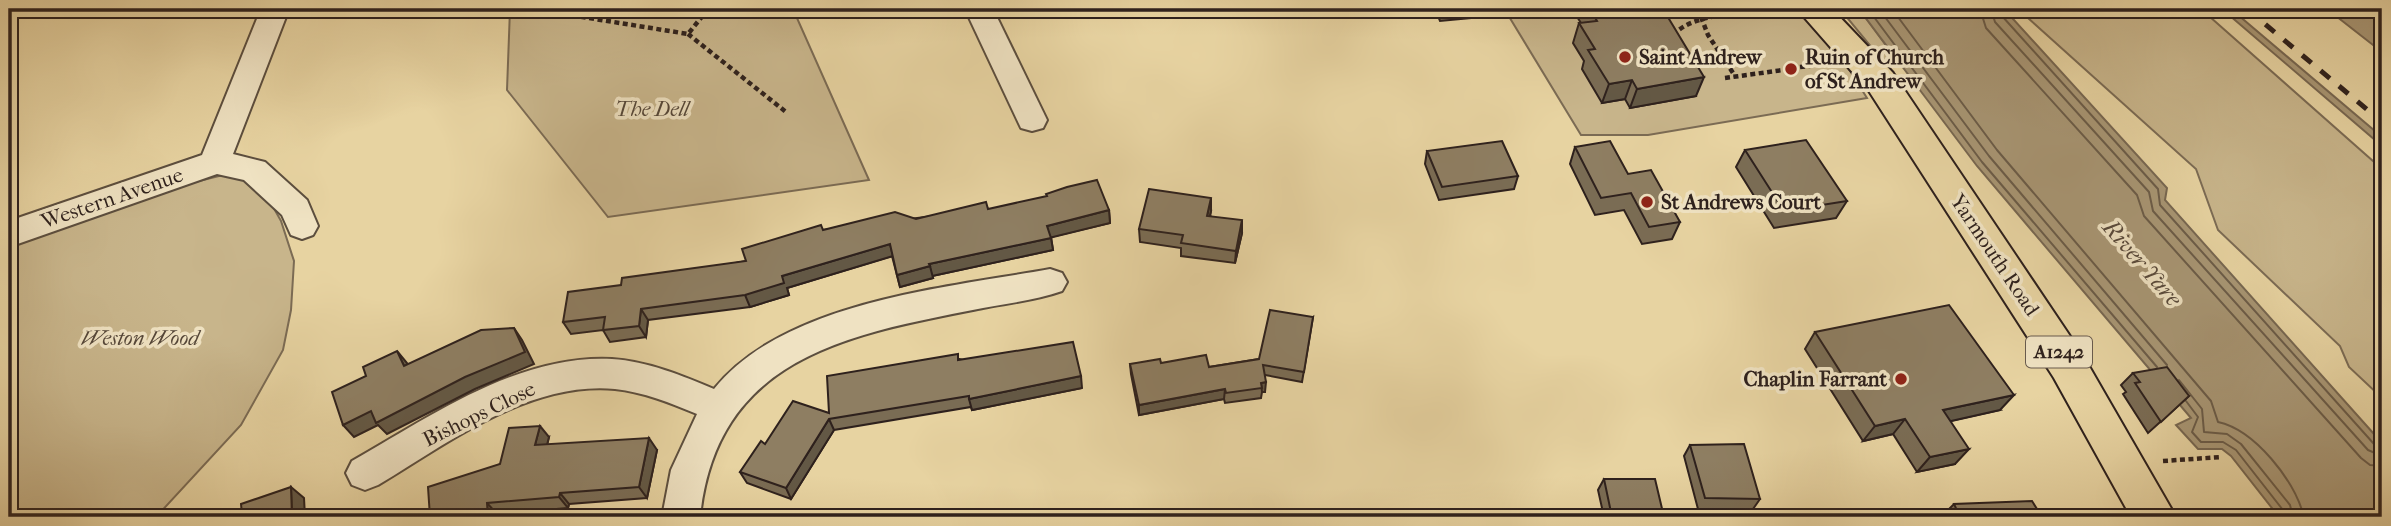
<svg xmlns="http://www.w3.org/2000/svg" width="2391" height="526" viewBox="0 0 2391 526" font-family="'IM FELL French Canon',serif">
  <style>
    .green { fill: #c8b58b; stroke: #7b6b54; stroke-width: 2 }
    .water { fill: #a89674; stroke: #776751; stroke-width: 2 }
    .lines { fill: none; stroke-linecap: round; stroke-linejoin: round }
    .shore { stroke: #6b5c48; stroke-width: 2 }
    .street-casing { stroke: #5c4e3e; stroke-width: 4 }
    .primary-casing { stroke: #2e211d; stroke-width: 4 }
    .path { stroke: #2e211d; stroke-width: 4.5; stroke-dasharray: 5 3.5; stroke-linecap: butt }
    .street { fill: #efe2c2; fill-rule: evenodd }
    .primary { fill: #e7d3a1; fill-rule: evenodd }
    .rail { stroke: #2e211d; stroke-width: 5; stroke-dasharray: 12 12; stroke-linecap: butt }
    .wall { fill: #7a6c54; stroke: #2e211d; stroke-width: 2 }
    .shaded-wall { fill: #635845; stroke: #2e211d; stroke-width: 2 }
    .building { fill: #8e7e62; stroke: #2e211d; stroke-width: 2 }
    .poi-dot { fill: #8f2418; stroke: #efe2c2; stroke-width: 2.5 }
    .labels { text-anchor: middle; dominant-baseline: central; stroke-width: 7; stroke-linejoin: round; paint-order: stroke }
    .shield { fill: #efe2c2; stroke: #685b4e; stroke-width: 2 }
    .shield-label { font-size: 19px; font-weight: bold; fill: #2e211d }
    .poi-label { font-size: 21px; font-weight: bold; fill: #2e211d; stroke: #efe2c2; text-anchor: start }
    .park-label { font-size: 21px; font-style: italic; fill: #544638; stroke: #efe2c2 }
    .street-label { font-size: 21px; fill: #2e211d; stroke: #efe2c2 }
    .water-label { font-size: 23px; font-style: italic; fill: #594a3b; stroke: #efe2c2 }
  </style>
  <rect width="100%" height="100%" fill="#e7d3a1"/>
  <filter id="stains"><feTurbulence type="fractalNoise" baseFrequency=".00286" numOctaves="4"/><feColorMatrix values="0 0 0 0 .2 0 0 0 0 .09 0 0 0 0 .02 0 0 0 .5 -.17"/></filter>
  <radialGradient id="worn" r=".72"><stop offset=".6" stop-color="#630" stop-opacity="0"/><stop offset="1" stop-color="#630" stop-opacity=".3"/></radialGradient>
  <g class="green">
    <polygon points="510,9 793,9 869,180 608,217 507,90"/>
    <polygon points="1640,9 1649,19 1692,9 1799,9 1840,55 1867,98 1648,135 1581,135 1505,10"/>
    <polygon points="1840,9 1859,9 1899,63 1886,65"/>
    <polygon points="2018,9 2201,9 2382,169 2382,398 2349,367 2340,346 2218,230 2196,169"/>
    <polygon points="227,174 262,187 281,221 294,261 291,310 283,350 241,425 156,517 9,517 9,242 183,185"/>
  </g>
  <g class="water">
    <polygon points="1859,9 2004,9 2167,188 2165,200 2382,443 2382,517 2279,517 2231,456 2222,449 2198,449 2176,425 2191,418 1977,166"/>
    <polygon points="2222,9 2231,9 2382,137 2382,146"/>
    <polygon points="2327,9 2382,9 2382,52"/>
  </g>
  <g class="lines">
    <g class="shore">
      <polyline points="1868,9 1982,162 2157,367"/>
      <polyline points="1879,9 1989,156 2167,365"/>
      <path d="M1892,9L1997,150L2211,401L2218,422C2255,430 2295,481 2304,517"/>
      <polyline points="1980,9 1986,28 2137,195 2144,216 2361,458 2370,465 2382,466"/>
      <polyline points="1991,9 1995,22 2149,192 2153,211 2368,450 2382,456"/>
      <polyline points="1999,9 2002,16 2158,189 2160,205 2374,444 2382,447"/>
      <polyline points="2179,380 2202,409 2204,432 2227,434 2241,444 2290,505 2293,517"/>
      <polyline points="2186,401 2198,417 2192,432 2201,442 2223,442 2236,450 2283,510 2284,517"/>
    </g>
    <defs>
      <g id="street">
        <polygon points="261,9 289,9 233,154 265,162 307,200 318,226 313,235 302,239 291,235 282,215 244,180 217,174 9,247 9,221 202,155"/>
        <polygon points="965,9 993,9 1047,120 1043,128 1032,131 1021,128"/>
        <path d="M1050,269L1062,273L1067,282L1062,291C1037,300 1009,303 983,308C851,334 717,355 700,517H662L671,470L697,414C671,403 643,392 615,389C529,381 448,443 378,485L365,490L352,485L346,473L352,461C430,417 518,354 612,359C647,361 683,376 714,389C785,301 945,288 1050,269Z"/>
      </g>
      <polygon id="primary" points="1797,9 1832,9 1893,73 2082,354 2176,517 2131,517 2054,378 1869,91"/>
    </defs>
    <use href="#street" class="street-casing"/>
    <use href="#primary" class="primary-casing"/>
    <g class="path">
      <polyline points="564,14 688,34 708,9"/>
      <polyline points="1701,17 1708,35 1735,76"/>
      <polyline points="688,34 786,112"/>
      <path d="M1673,35C1693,15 1720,18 1745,9"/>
      <polyline points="1692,63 1726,62"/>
      <polyline points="1800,67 1825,64"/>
      <polyline points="1725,78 1783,70"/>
      <polyline points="2163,461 2222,457"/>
    </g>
    <use href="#street" class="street"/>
    <use href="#primary" class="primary"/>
    <polyline class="rail" points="2247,9 2382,122"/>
  </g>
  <g class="wall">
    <polygon points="1435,9 1505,9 1503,15 1440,21"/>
    <polygon points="1572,9 1665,9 1664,11 1696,96 1630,108 1625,99 1602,103 1582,69 1584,61 1573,43 1579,23 1581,23"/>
    <polygon points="1575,147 1628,174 1680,222 1672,239 1642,244 1624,210 1595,215 1570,164"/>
    <polygon points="1745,150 1847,201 1836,218 1774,228 1736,167"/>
    <polygon points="1427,151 1518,176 1514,189 1439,200 1425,164"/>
    <polygon points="988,209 1109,210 1110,223 1051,237 1053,250 932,276 933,278 900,287 892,256 787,288 789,295 750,307 648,320 646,337 610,342 603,330 571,334 563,322 621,285 746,261 823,230"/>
    <polygon points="1211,211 1210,216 1242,233 1235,263 1181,256 1181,248 1140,242 1139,229"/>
    <polygon points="1313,317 1302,382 1265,375 1265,392 1262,392 1261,398 1225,403 1224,399 1139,415 1131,374 1130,364 1161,363 1209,367 1259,359"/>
    <polygon points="1815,332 2000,410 1950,421 1955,464 1917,472 1893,434 1863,441 1805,349"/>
    <polygon points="959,359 1082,388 972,410 971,407 834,430 791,499 747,483 740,472 765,444 829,413"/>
    <polygon points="2133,373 2189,396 2148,433 2123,394 2126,392 2121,385"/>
    <polygon points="549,437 547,445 657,450 647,498 569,504 568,508 497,514 498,517 430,517 500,464"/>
    <polygon points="1690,445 1760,499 1753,509 1698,509 1684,456"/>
    <polygon points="1604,479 1664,517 1604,517 1598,490"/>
    <polygon points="1954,504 2042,517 1944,517 1943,515"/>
  </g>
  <g class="shaded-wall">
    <polygon points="1704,77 1696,96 1630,108 1637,89"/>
    <polygon points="1632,80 1625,99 1602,103 1609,84"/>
    <polygon points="1211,198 1211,211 1207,228 1207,216"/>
    <polygon points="1109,210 1110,223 1049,238 1047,226"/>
    <polygon points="1242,220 1242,233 1235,263 1236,251"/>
    <polygon points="1051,238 1053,250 932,276 929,264"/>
    <polygon points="890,244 893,256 787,288 789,295 750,307 745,295 782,276"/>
    <polygon points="930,266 933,278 900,287 897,275"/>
    <polygon points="641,309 648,320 646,337 639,326"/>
    <polygon points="514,328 522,340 534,364 475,389 387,434 378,425 354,437 343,425"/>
    <polygon points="397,351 407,363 414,378 404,366"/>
    <polygon points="1081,376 1082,388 972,410 969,399"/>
    <polygon points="1266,382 1265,392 1262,392 1261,383"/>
    <polygon points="1225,389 1224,399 1139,415 1139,405"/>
    <polygon points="2014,395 2000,410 1929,426 1943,410"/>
    <polygon points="829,419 834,430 791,499 786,488"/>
    <polygon points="1905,419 1893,434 1863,441 1875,426"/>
    <polygon points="540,426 549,437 544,457 535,445"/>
    <polygon points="649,438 657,450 647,498 639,487"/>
    <polygon points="1969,449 1955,464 1917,472 1930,457"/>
    <polygon points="291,487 304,498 305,517 292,517"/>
    <polygon points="560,493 569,504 568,508 559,497"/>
    <polygon points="487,503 497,514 498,517 488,517"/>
  </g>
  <g class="building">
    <polygon points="1590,9 1663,9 1704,77 1637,89 1632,80 1609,84 1588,50 1595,49 1579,23 1597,21"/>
    <polygon points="1806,140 1847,201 1784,211 1745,150"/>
    <polygon points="1502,141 1518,176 1442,187 1427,151"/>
    <polygon points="1610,141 1628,174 1651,170 1680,222 1649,227 1631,193 1601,198 1575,147"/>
    <polygon points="1097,180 1109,210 1047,226 1051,238 929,264 930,266 897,275 890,244 782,276 784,283 745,295 641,309 639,326 603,330 605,317 563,322 568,292 621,285 622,278 746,261 742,249 821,225 823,230 895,212 916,219 986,202 988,209 1047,196 1046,194 1067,187"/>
    <polygon points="1149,189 1211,198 1207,216 1242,220 1236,251 1181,243 1183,235 1139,229"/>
    <polygon points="1949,305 2014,395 1943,410 1969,449 1930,457 1905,419 1875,426 1815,332"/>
    <polygon points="1270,310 1313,317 1304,372 1263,365 1266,382 1261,383 1262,388 1226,393 1225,389 1139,405 1130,364 1160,359 1161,363 1206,355 1209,367 1259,359"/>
    <polygon points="514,328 525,352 465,377 376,423 371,411 343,425 332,392 366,376 363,367 397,351 404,366 481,330"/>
    <polygon points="1073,342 1081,376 969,399 969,396 829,419 786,488 740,472 761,441 765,444 793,401 829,413 827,376 958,354 958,360"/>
    <polygon points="2167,367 2189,396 2161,422 2135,383 2140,382 2133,373"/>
    <polygon points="540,426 535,445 649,438 639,487 560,493 559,497 487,503 488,517 430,517 428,487 500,464 509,428"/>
    <polygon points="1744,444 1760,499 1705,498 1690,445"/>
    <polygon points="1604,479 1655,479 1664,517 1612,517"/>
    <polygon points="291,487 292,517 232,517 242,514 241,504"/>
    <polygon points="2032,501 2042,517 1960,517 1954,504"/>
  </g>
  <g class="poi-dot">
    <circle cx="1625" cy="57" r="7"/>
    <circle cx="1791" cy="69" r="7"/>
    <circle cx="1647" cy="202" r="7"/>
    <circle cx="1901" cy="379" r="7"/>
  </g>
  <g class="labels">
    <rect class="shield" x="2026" y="336.5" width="66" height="31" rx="5"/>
    <g class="shield-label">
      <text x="2059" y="352">A1242</text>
    </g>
    <g class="poi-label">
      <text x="1639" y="57">Saint Andrew</text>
      <text x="1805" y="57">Ruin of Church<tspan x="1805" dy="24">of St Andrew</tspan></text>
      <text x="1661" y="202">St Andrews Court</text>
      <text x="1887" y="379" text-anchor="end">Chaplin Farrant</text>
    </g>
    <g class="park-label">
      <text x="652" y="109">The Dell</text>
      <text x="140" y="338">Weston Wood</text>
    </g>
    <g class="street-label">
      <text transform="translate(112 198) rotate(-19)">Western Avenue</text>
      <text transform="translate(1995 255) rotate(56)">Yarmouth Road</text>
      <text transform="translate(479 414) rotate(-26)">Bishops Close</text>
    </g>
    <g class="water-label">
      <text transform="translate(2142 263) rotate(49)">River Yare</text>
    </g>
  </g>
  <rect width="2391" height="526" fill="none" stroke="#e7d3a1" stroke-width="35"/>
  <rect x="10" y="10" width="2370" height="505" fill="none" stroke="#2e211d" stroke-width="3.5"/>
  <rect x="18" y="18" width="2356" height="491" fill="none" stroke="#2e211d" stroke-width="2"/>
  <rect width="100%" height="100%" filter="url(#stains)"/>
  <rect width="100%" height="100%" fill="url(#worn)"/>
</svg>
